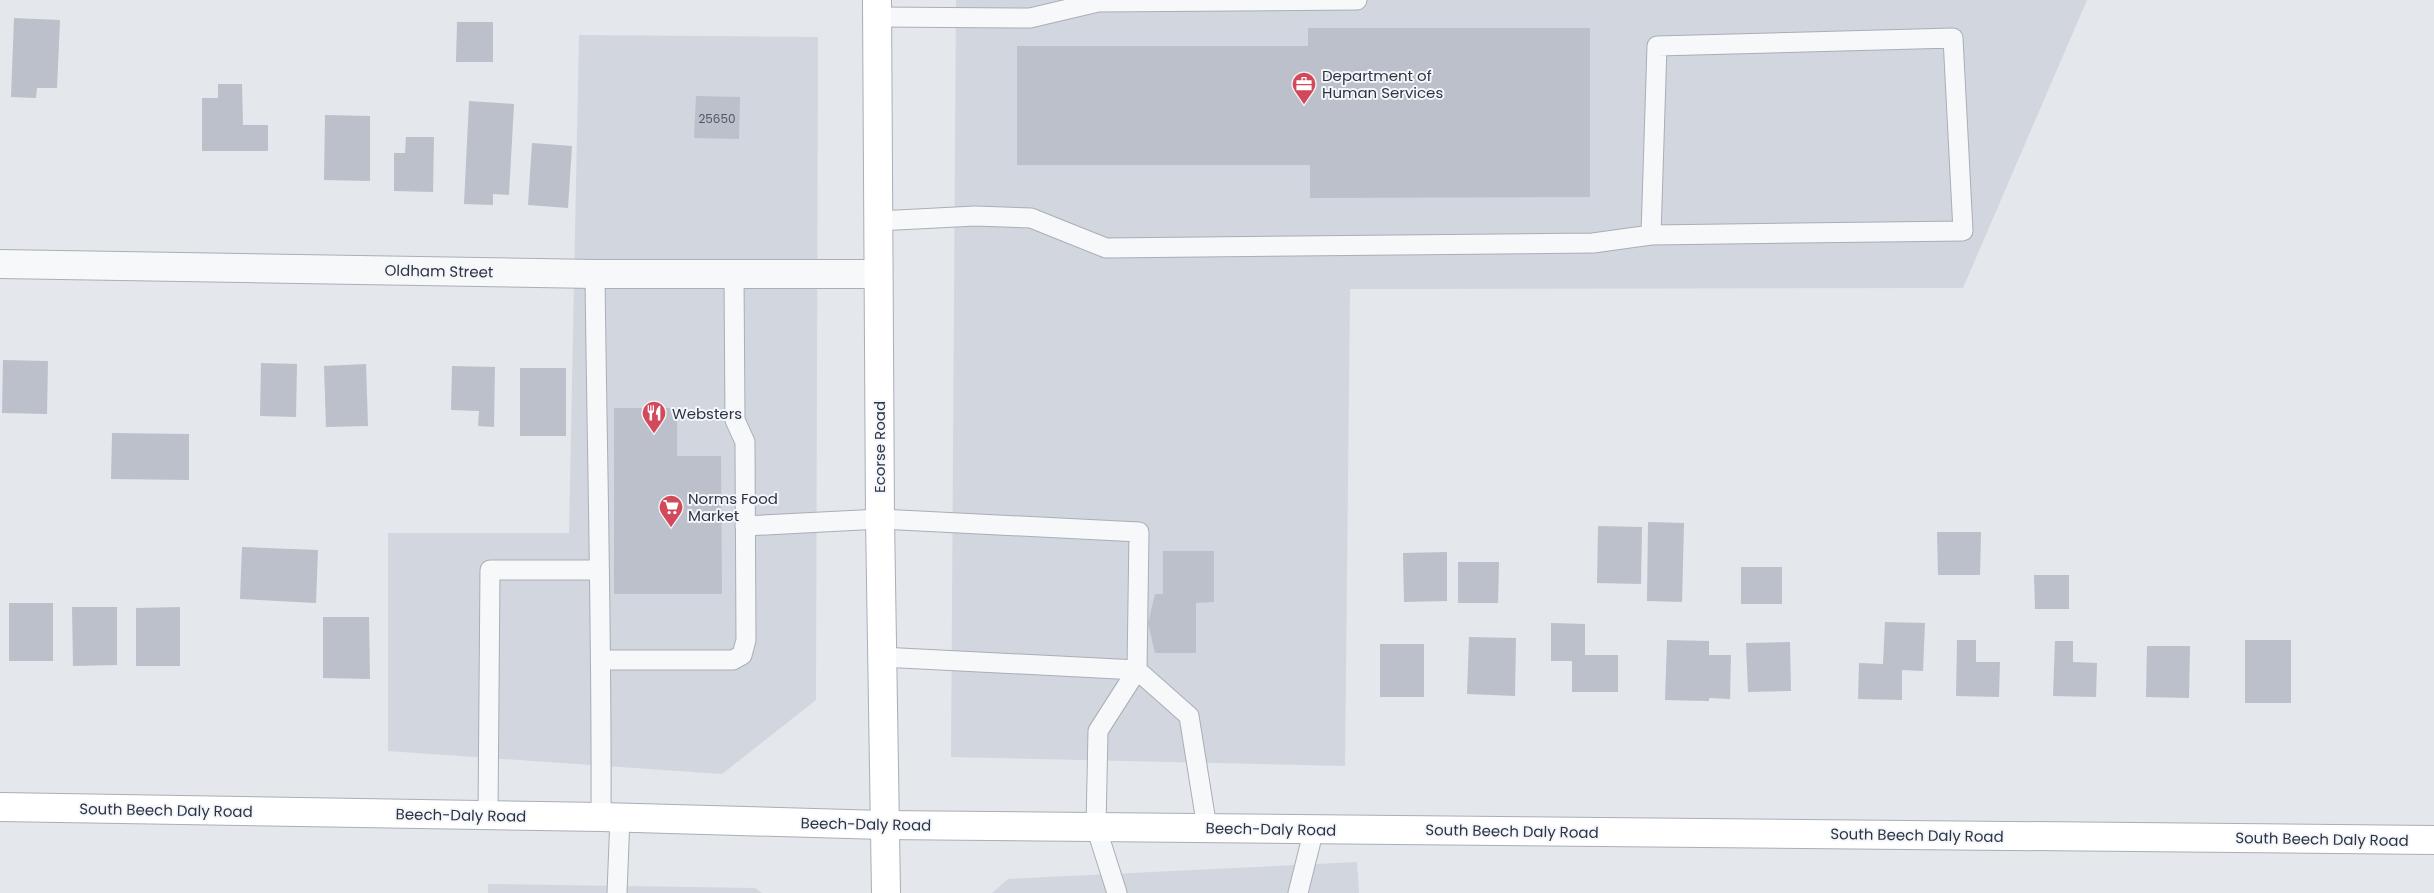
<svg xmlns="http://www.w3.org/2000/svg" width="2434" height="893" viewBox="0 0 2434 893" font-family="Poppins,sans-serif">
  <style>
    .built { fill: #d2d6de }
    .building { fill: #bbc0ca }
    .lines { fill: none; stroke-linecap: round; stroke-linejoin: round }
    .lane-casing { stroke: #a9aeb7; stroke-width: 21 }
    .street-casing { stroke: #a9aeb7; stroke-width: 30 }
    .secondary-casing { stroke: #a9aeb7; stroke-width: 30 }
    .lane { stroke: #f7f8fa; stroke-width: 19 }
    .street { stroke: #f7f8fa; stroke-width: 28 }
    .secondary { stroke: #fff; stroke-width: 28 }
    .labels { text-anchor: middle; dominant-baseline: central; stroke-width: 4; stroke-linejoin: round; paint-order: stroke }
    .number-label { font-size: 12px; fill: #4f5766 }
    .poi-label { font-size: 15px; fill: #2b3445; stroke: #f4f6f9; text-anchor: start }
    .street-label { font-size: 15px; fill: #2b3445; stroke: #f4f6f9 }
  </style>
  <rect width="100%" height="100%" fill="#e4e7ec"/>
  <g class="built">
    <polygon points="956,0 2087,0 1963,288 1350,289 1345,766 951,757"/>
    <polygon points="579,35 818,37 816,700 722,774 388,751 388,533 569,533"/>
    <polygon points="1357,862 1359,893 992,893 1008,879"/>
    <polygon points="488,884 755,888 762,893 488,893"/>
  </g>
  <g class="building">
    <polygon points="14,18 60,20 57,88 37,88 36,98 11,97"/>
    <polygon points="457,22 493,22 493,62 456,62"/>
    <polygon points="1308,28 1590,28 1590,197 1310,198 1310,165 1017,165 1017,46 1308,46"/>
    <polygon points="218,84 242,84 243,125 268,125 268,151 202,151 202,98 218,98"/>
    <polygon points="696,96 740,97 739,139 694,138"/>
    <polygon points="469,101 514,104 509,195 493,194 493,205 464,204"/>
    <polygon points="325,115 370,116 370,181 324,180"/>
    <polygon points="406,137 434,137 433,192 394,191 394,153 405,153"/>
    <polygon points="532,143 572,146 568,208 528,205"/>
    <polygon points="3,360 48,361 47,414 2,413"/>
    <polygon points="261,363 297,364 296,417 260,416"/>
    <polygon points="366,364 368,426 326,427 324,366"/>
    <polygon points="452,366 495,367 494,427 478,426 479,411 451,410"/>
    <rect x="520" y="368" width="46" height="68"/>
    <polygon points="614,408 677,408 677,456 721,456 722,594 614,594"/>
    <polygon points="112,433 189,434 189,480 111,479"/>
    <polygon points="1648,522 1684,523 1682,602 1647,601"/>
    <polygon points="1598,526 1642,527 1641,584 1597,583"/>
    <polygon points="1937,532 1981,532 1980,575 1938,575"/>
    <polygon points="242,547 318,550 316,603 240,599"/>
    <polygon points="1163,551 1214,551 1214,602 1196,603 1196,653 1155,653 1148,623 1155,594 1163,594"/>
    <polygon points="1447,552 1447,601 1404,602 1403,553"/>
    <polygon points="1458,562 1499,562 1498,603 1458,603"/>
    <rect x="1741" y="567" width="41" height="37"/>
    <polygon points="2034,575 2069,575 2069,609 2035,609"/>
    <rect x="9" y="603" width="44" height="58"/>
    <polygon points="72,607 117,607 117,665 73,666"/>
    <polygon points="180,607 180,666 136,666 136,608"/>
    <polygon points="323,617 369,617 370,679 323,678"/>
    <polygon points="1885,622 1925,623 1923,671 1902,670 1902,700 1858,699 1859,663 1883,664"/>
    <polygon points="1551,623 1585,624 1585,655 1618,655 1618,692 1572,692 1572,661 1551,661"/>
    <polygon points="1469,637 1516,638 1515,696 1467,694"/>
    <polygon points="1667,640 1709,641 1709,655 1731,655 1730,699 1709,698 1709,701 1665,700"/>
    <polygon points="1957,640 1976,640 1976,662 2000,662 1999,697 1956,696"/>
    <rect x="2245" y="640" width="46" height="63"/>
    <polygon points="2055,641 2073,641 2073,662 2097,663 2096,697 2053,696"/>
    <polygon points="1790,642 1791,691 1748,692 1746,643"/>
    <rect x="1380" y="644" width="44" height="53"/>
    <polygon points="2147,646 2190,646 2189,698 2146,697"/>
  </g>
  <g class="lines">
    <defs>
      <g id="lane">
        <polyline points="877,17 1030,18 1098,2 1357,0"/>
        <polyline points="878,221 975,216 1031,218 1106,248 1593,243 1651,235 1657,46 1953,38 1963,231 1651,235"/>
        <path d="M595,274C597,455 602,636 601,817"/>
        <polyline points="745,526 880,519 1139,532 1137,670 881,657"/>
        <polyline points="602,660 733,660 742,655 746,640 745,442 735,420 734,275"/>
        <polyline points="488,815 490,570 599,570"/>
        <polyline points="617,893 620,817"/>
        <polyline points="1117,893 1096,827 1098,731 1137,670 1189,716 1207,828"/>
        <polyline points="1298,893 1314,829"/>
      </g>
      <polyline id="street" points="0,264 595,274 878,274"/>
      <g id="secondary">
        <polyline points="877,0 880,519 886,893"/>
        <polyline points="0,807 601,817 883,825 2434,840"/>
      </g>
    </defs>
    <use href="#lane" class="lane-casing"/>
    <use href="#street" class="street-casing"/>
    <use href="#secondary" class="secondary-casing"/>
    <use href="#lane" class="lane"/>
    <use href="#street" class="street"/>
    <use href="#secondary" class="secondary"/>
  </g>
  <defs>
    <symbol id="office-pin" viewBox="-11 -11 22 30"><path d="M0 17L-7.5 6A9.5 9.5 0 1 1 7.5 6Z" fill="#d1495b" stroke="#f4f6f9"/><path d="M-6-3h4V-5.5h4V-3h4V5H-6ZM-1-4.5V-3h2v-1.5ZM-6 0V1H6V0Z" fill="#fff"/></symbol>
    <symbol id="restaurant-pin" viewBox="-11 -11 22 30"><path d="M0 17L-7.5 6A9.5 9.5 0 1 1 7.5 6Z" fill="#d1495b" stroke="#f4f6f9"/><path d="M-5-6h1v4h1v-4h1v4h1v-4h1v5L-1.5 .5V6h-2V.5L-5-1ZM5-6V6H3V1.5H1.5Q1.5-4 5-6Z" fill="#fff"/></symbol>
    <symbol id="supermarket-pin" viewBox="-11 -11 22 30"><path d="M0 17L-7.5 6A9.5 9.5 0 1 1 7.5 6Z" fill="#d1495b" stroke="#f4f6f9"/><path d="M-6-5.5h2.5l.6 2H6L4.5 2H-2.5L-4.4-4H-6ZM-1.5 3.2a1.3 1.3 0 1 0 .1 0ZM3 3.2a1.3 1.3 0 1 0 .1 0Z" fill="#fff"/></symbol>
  </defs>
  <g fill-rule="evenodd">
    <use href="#office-pin" x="1290" y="70" width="28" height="38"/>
    <use href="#restaurant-pin" x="640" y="399" width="28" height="38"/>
    <use href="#supermarket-pin" x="657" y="493" width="28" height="38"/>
  </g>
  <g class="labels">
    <g class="number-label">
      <text x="717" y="118">25650</text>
    </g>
    <g class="poi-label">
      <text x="1322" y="75">Department of<tspan x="1322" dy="17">Human Services</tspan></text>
      <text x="672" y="413">Websters</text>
      <text x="688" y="498">Norms Food<tspan x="688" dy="17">Market</tspan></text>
    </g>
    <g class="street-label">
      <text transform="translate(439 271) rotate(1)">Oldham Street</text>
      <text transform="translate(879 447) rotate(-90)">Ecorse Road</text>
      <text transform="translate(166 810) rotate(1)">South Beech Daly Road</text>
      <text transform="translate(461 815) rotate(1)">Beech-Daly Road</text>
      <text transform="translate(866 824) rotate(1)">Beech-Daly Road</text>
      <text transform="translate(1271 829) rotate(1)">Beech-Daly Road</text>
      <text transform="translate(1512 831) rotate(1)">South Beech Daly Road</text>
      <text transform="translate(1917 835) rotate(1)">South Beech Daly Road</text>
      <text transform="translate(2322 839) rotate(1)">South Beech Daly Road</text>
    </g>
  </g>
</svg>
